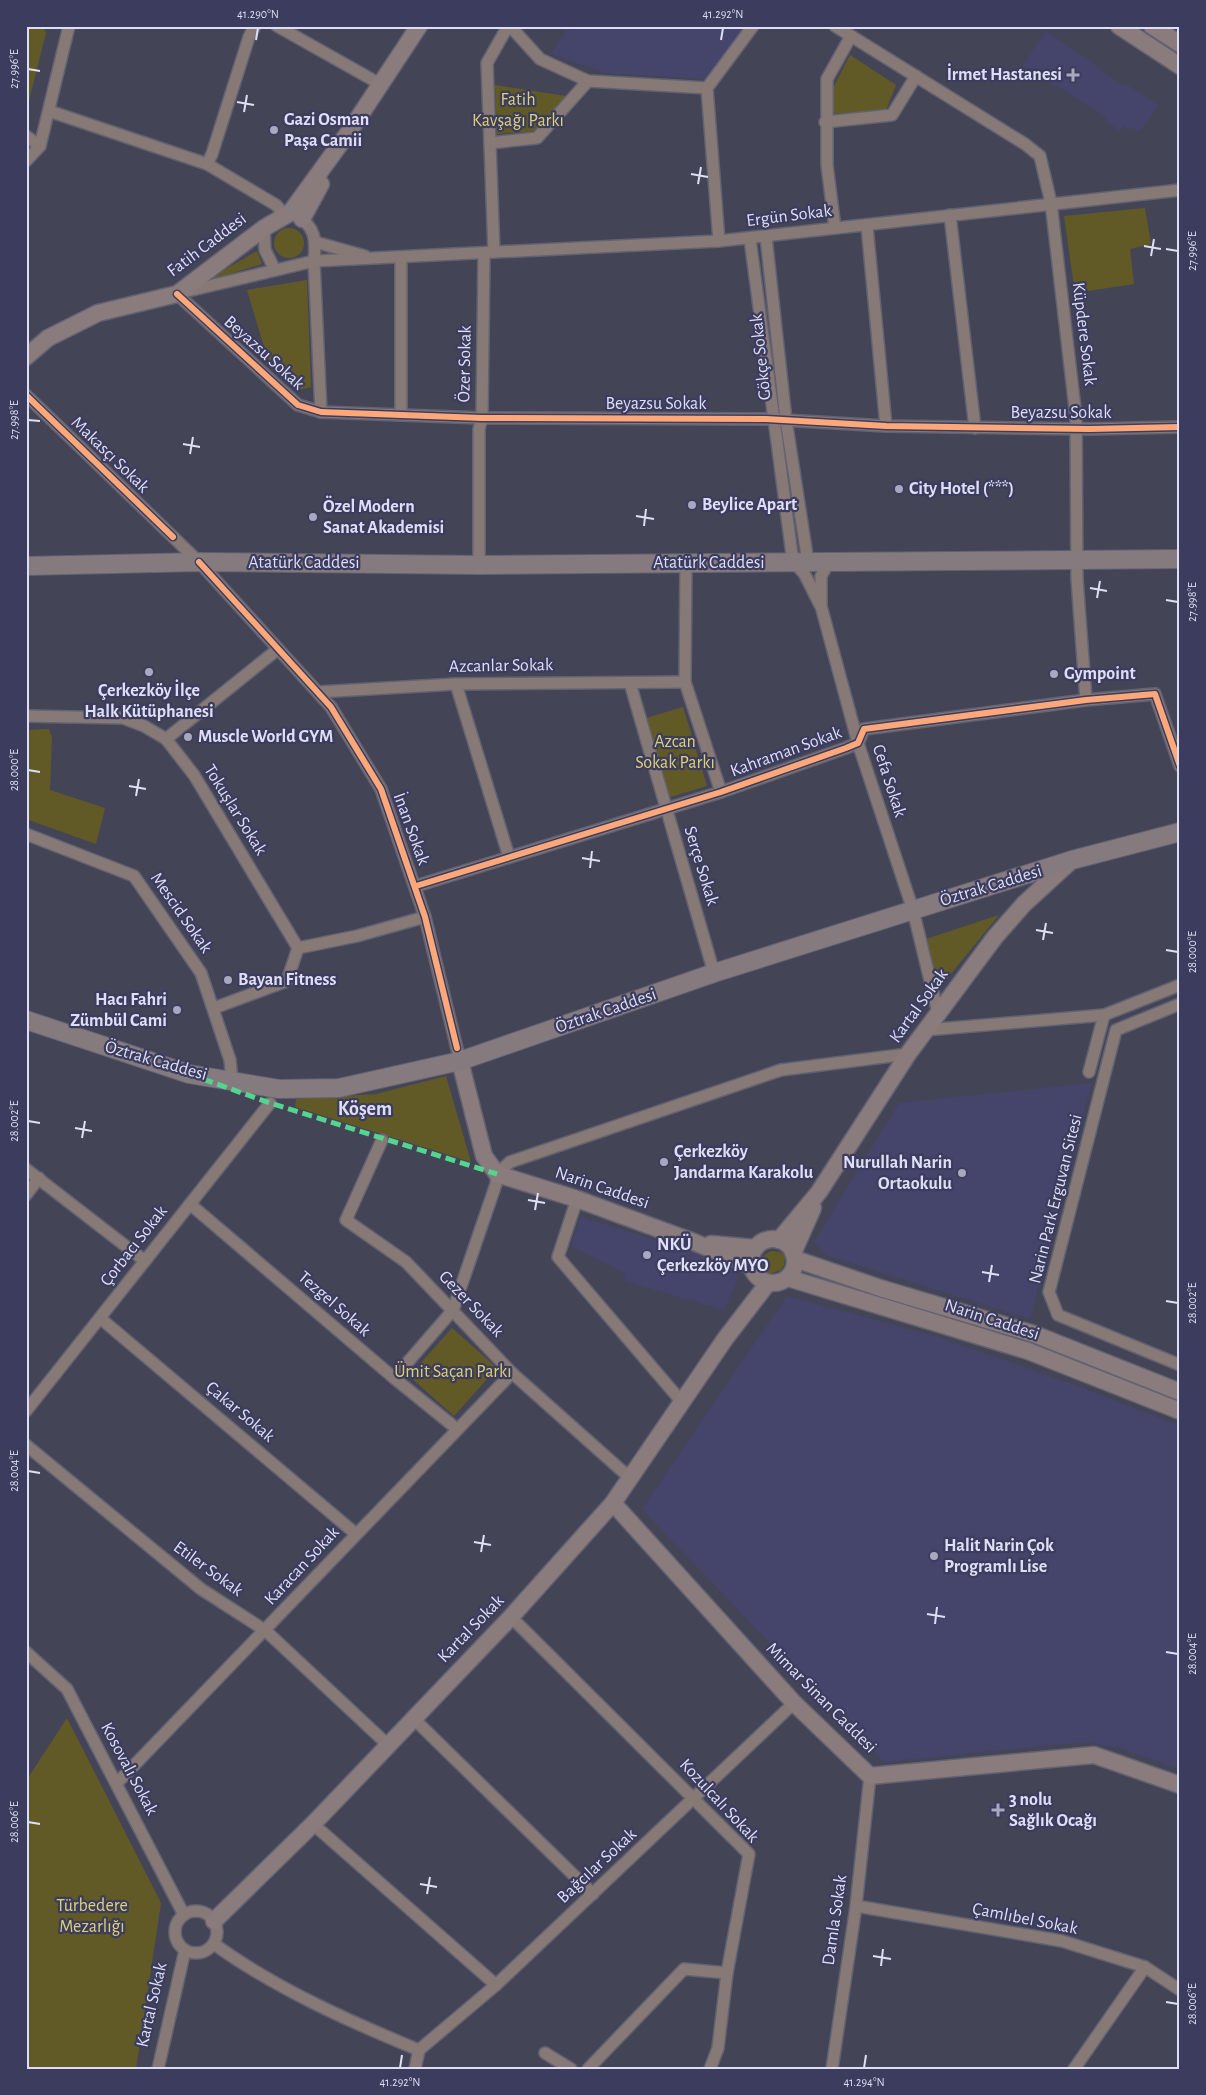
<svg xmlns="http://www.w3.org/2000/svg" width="1206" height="2095" viewBox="0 0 1206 2095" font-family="'Alegreya Sans',sans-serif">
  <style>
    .built { fill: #45456b }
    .green { fill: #615a27 }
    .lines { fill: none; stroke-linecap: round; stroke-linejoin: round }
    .street-casing { stroke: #616272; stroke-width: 14 }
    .secondary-casing { stroke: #616272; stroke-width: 19 }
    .primary-casing { stroke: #616272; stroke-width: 20 }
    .street { stroke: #877976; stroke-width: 11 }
    .secondary { stroke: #8a7b7c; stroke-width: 16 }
    .primary { stroke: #857b7e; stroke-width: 18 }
    .quiet { stroke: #53d58f; stroke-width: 5; stroke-dasharray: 10 5; stroke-linecap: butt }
    .cycleway-casing { stroke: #3c3c5f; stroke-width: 9 }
    .cycleway { stroke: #fea87a; stroke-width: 6 }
    .ticks { fill: none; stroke: #dedff5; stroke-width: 2 }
    .poi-dot { fill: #a8a9be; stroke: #3c3c5f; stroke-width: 2 }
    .labels { text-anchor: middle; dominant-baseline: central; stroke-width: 4.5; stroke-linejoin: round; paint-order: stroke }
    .poi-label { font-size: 18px; font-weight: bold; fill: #dedff5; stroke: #3c3c5f; text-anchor: start }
    .park-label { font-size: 18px; fill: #ddd272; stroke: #3c3c5f }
    .street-label { font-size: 18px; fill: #dedff5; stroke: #3c3c5f }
    .quarter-label { font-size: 20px; font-weight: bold; fill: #dedff5; stroke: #3c3c5f }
    .neatline { fill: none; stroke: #dedff5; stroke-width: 2 }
    .ticks-label { font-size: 12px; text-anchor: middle; fill: #dedff5 }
  </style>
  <rect width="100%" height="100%" fill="#444457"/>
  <g class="built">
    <polygon points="569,26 747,26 708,79 607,73 551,54"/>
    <polygon points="1046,31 1124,86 1126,84 1156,104 1157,107 1139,132 1133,127 1130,130 1124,126 1120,131 1105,121 1107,117 1023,65"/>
    <polygon points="1092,1083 1030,1319 826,1255 814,1242 899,1103"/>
    <polygon points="581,1217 734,1264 738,1278 724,1310 622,1280 626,1273 571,1246"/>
    <polygon points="787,1296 938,1337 1070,1383 1180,1426 1180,1769 1120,1748 1083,1742 884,1762 642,1509"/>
  </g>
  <g class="green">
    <polygon points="26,26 43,26 46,33 26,112"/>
    <polygon points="850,55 896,85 886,110 831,114 833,88"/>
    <polygon points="495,85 566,96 536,131 497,134"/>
    <polygon points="1145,208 1151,244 1130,249 1134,284 1075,293 1064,216"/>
    <circle cx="289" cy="243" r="15"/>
    <polygon points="257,251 262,264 201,283"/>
    <polygon points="307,280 311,387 299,390 258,350 264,347 247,290"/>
    <polygon points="683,707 707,786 667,798 643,719"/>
    <polygon points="49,729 52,737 50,790 105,808 96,844 26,819 26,730"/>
    <polygon points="999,915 945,981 933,986 923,940"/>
    <polygon points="446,1076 471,1162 295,1107 296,1099 376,1094"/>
    <polygon points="771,1251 780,1252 785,1256 784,1265 781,1270 768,1274 759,1267 760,1258"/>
    <polygon points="452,1328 497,1368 454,1416 409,1376"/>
    <polygon points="67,1718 161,1903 136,2069 26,2069 26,1781"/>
  </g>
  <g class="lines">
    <defs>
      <g id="street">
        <polyline points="277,26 380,84"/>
        <polyline points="510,26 540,59 588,81 707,88"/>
        <polyline points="835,26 1025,144 1040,156 1051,203 1076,417 1077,579 1086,700"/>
        <polyline points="49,111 207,164 276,205 284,214"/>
        <polyline points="825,122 892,115 916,76"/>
        <polyline points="26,136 40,146"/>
        <polyline points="490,143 537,138 588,81"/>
        <polyline points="26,161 40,146 69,26"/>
        <polyline points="207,164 212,154 249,37 255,26"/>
        <polyline points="950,215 975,428"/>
        <path d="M296,216C316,226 316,241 314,261L321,412"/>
        <polyline points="867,226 886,426"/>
        <polyline points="264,228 265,250 275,270"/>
        <polyline points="835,228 827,165 827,79 851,36"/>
        <polyline points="766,237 786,420 808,562"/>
        <polyline points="750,239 793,562 804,573 820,605"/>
        <polyline points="719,241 707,88 753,26"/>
        <polyline points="315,242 365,256"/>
        <polyline points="494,252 487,63 508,26"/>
        <polyline points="184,292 314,261 719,241 1180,190"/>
        <polyline points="177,294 298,405 321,412 482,418 766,419 886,426 1089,429 1180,427"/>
        <polyline points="26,395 199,562 331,707 381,789 425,917 460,1061"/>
        <polyline points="401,413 401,258"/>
        <polyline points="830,561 821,576 821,606 858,743 913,910 938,1013"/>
        <polyline points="686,563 685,682 721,792"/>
        <polyline points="479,565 479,429 482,418 484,253"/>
        <polyline points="630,683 714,973"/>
        <polyline points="456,684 509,857"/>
        <polyline points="318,692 456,684 685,682"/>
        <polyline points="26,716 123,718 144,726 166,739 194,775 298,948"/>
        <polyline points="166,739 278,649"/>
        <polyline points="26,834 134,876 201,973 230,1060 232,1080"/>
        <polyline points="416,886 721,792 846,748 858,743 864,729 1086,700 1155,694 1180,766"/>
        <polyline points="1180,1004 1116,1030 1049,1292 1058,1315 1180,1365"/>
        <polyline points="214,1008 287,981 298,948 357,936 425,917"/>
        <polyline points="926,1030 1104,1015 1180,985"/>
        <polyline points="1089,1072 1104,1015"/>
        <polyline points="382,1140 346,1220 406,1262 512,1373 630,1478"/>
        <polyline points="26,1169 145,1261"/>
        <polyline points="26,1195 39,1178"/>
        <polyline points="577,1199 558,1257 681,1401"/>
        <polyline points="190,1204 394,1378 457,1429"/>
        <polyline points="100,1318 356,1534"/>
        <polyline points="394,1378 453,1310 496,1184 497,1174 510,1162 781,1070 908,1054"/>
        <polyline points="26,1411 270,1103"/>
        <polyline points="26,1445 201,1589 266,1631 388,1745"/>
        <polyline points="511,1617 749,1854 727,1973 718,2048 710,2069"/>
        <polyline points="26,1652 67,1689 184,1915"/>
        <polyline points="413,1718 593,1894"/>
        <polyline points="117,1783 512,1373"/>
        <polyline points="313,1824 496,1985"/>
        <polyline points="856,1906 1062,1941 1145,1967 1180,1990"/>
        <circle cx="196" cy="1932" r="21"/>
        <path d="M214,1944C275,1988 348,2021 419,2050"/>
        <polyline points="419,2050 496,1985 794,1703"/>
        <polyline points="545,2053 571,2069"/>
        <polyline points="158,2069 185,1950"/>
        <polyline points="415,2069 419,2050"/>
        <polyline points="588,2069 684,1969 727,1973"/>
        <polyline points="832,2069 856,1906 870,1776"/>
        <polyline points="1074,2069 1145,1967"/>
      </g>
      <g id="secondary">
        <polyline points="1119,26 1180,66"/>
        <polyline points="1152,26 1180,44"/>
        <polyline points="302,219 321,184"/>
        <polyline points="26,357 48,338 98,313 177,294 264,228 290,213 351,129 419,26"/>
        <polyline points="460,1061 484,1156 497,1174 577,1199 694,1242 751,1266"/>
        <circle cx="773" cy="1261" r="22"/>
        <polyline points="779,1240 819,1192 908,1054 995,937 1024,904 1072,860"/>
        <polyline points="711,1244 755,1248"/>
        <polyline points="793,1253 813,1208"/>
        <polyline points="795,1259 880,1288 1034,1334 1180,1392"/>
        <polyline points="788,1278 1028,1351 1180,1411"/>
        <polyline points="613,1503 794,1703 870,1776 1094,1755 1180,1785"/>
        <polyline points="214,1921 313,1824 511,1617 613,1503 725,1339 768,1283"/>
      </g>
      <g id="primary">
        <polyline points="26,566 199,562 479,565 1180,559"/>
        <polyline points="26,1020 189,1074 279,1089 339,1088 460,1061 714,973 1072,860 1180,832"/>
      </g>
    </defs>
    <use href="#street" class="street-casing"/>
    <use href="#secondary" class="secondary-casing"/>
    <use href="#primary" class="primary-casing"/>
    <use href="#street" class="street"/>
    <use href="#secondary" class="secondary"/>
    <use href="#primary" class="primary"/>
    <polyline class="quiet" points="189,1074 270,1103 497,1174"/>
    <defs>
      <g id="cycleway">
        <polyline points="177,294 298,405 321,412 482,418 766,419 886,426 1089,429 1180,427"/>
        <polyline points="26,395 173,537"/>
        <polyline points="199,562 331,707 381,789 425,917 457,1048"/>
        <polyline points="416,886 721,792 846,748 858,743 864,729 1086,700 1155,694 1180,766"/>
      </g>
    </defs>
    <use href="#cycleway" class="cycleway-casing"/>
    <use href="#cycleway" class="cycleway"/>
  </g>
  <path class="ticks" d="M256,40L258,28M721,40L723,28M28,69L40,71M237,102L254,105M244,112L247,95M691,174L708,177M698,184L701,167M1144,246L1161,249M1166,249L1178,251M1151,256L1154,239M28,420L40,421M183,444L200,447M190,454L193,437M636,516L654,519M644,526L646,509M1090,588L1107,591M1097,598L1100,581M1166,600L1178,602M28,770L40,772M129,786L146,789M136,796L139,779M582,858L600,861M590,868L592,851M1036,930L1053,933M1043,940L1046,923M1166,950L1178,952M28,1121L40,1123M75,1128L92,1131M82,1138L85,1121M528,1200L545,1203M535,1210L538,1193M982,1272L999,1275M989,1282L992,1265M1166,1301L1178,1303M28,1471L40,1473M474,1542L491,1545M481,1552L484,1535M927,1614L945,1617M935,1624L937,1607M1166,1652L1178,1654M28,1822L40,1824M420,1884L437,1887M427,1894L430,1877M873,1956L891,1959M881,1966L883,1949M1166,2002L1178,2004M400,2068L402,2055M864,2068L866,2055"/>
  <g class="poi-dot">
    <path d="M1070.5 67.5h5v5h5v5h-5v5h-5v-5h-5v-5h5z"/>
    <circle cx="274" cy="130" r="5"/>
    <circle cx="899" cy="489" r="5"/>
    <circle cx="692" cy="505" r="5"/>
    <circle cx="313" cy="517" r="5"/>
    <circle cx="149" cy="672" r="5"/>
    <circle cx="1054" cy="674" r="5"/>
    <circle cx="188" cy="737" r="5"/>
    <circle cx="228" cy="980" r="5"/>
    <circle cx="177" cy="1010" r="5"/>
    <circle cx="664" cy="1162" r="5"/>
    <circle cx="962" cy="1173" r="5"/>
    <circle cx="647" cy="1255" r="5"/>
    <circle cx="934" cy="1556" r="5"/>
    <path d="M995.5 1802.5h5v5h5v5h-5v5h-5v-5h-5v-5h5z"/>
  </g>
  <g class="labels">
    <g class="poi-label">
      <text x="1062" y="75" text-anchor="end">İrmet Hastanesi</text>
      <text x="284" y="120">Gazi Osman<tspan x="284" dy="21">Paşa Camii</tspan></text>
      <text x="909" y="489">City Hotel (***)</text>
      <text x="702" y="505">Beylice Apart</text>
      <text x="323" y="507">Özel Modern<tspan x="323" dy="21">Sanat Akademisi</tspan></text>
      <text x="1064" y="674">Gympoint</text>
      <text x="149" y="691" text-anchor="middle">Çerkezköy İlçe<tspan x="149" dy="21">Halk Kütüphanesi</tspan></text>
      <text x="198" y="737">Muscle World GYM</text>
      <text x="238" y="980">Bayan Fitness</text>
      <text x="167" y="1000" text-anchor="end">Hacı Fahri<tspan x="167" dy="21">Zümbül Cami</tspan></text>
      <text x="674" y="1152">Çerkezköy<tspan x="674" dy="21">Jandarma Karakolu</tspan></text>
      <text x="952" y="1163" text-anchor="end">Nurullah Narin<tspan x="952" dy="21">Ortaokulu</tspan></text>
      <text x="657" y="1245">NKÜ<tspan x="657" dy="21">Çerkezköy MYO</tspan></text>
      <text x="944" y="1546">Halit Narin Çok<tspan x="944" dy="21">Programlı Lise</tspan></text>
      <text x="1009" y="1800">3 nolu<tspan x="1009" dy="21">Sağlık Ocağı</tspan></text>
    </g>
    <g class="park-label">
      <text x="518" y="100">Fatih<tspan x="518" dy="21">Kavşağı Parkı</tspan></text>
      <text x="675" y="742">Azcan<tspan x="675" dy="21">Sokak Parkı</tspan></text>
      <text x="453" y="1372">Ümit Saçan Parkı</text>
      <text x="92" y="1906">Türbedere<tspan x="92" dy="21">Mezarlığı</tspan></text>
    </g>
    <g class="street-label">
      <text transform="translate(789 216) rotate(-7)">Ergün Sokak</text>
      <text transform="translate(207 245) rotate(-37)">Fatih Caddesi</text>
      <text transform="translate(1084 334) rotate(83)">Küpdere Sokak</text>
      <text transform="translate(264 353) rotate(42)">Beyazsu Sokak</text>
      <text transform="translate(761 357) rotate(-96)">Gökçe Sokak</text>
      <text transform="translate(465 364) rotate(-89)">Özer Sokak</text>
      <text x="656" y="404">Beyazsu Sokak</text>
      <text x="1061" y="413">Beyazsu Sokak</text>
      <text transform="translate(110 455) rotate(44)">Makasçı Sokak</text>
      <text x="304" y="563">Atatürk Caddesi</text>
      <text x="709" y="563">Atatürk Caddesi</text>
      <text transform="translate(501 666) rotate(-1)">Azcanlar Sokak</text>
      <text transform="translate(786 752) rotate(-20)">Kahraman Sokak</text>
      <text transform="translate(889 781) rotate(72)">Cefa Sokak</text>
      <text transform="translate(235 810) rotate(58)">Tokuşlar Sokak</text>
      <text transform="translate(411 829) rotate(70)">İnan Sokak</text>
      <text transform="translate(701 866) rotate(73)">Serçe Sokak</text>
      <text transform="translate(991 886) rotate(-17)">Öztrak Caddesi</text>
      <text transform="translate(181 913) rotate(55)">Mescid Sokak</text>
      <text transform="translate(919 1006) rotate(-54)">Kartal Sokak</text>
      <text transform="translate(606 1011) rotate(-19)">Öztrak Caddesi</text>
      <text transform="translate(156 1061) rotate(16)">Öztrak Caddesi</text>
      <text transform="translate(602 1188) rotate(19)">Narin Caddesi</text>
      <text transform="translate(1056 1199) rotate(-76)">Narin Park Erguvan Sitesi</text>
      <text transform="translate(134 1246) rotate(-52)">Çorbacı Sokak</text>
      <text transform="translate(334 1304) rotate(41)">Tezgel Sokak</text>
      <text transform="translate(471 1304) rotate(46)">Gezer Sokak</text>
      <text transform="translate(992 1320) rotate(18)">Narin Caddesi</text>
      <text transform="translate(240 1412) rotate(40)">Çakar Sokak</text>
      <text transform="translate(302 1566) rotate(-47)">Karacan Sokak</text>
      <text transform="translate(208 1569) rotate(36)">Etiler Sokak</text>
      <text transform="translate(471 1629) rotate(-46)">Kartal Sokak</text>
      <text transform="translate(821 1698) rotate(45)">Mimar Sinan Caddesi</text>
      <text transform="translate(129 1769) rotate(62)">Kosovalı Sokak</text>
      <text transform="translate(719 1801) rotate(47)">Kozulcalı Sokak</text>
      <text transform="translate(597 1866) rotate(-43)">Bağcılar Sokak</text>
      <text transform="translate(1025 1919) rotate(11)">Çamlıbel Sokak</text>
      <text transform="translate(835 1920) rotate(-82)">Damla Sokak</text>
      <text transform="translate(152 2005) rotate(-77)">Kartal Sokak</text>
    </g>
    <g class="quarter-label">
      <text x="365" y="1109">Köşem</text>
    </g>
  </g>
  <rect width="1206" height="2095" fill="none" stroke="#3c3c5f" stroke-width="55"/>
  <rect x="28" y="28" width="1150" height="2040" class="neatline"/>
  <g class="ticks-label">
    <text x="258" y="18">41.290°N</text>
    <text x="723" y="18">41.292°N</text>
    <text transform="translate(14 69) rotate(-90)" y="4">27.996°E</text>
    <text transform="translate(1192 251) rotate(-90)" y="4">27.996°E</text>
    <text transform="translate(14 420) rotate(-90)" y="4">27.998°E</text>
    <text transform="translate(1192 602) rotate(-90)" y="4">27.998°E</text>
    <text transform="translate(14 770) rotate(-90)" y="4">28.000°E</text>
    <text transform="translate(1192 952) rotate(-90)" y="4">28.000°E</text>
    <text transform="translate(14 1121) rotate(-90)" y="4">28.002°E</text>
    <text transform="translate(1192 1303) rotate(-90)" y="4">28.002°E</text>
    <text transform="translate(14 1471) rotate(-90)" y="4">28.004°E</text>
    <text transform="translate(1192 1654) rotate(-90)" y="4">28.004°E</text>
    <text transform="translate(14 1822) rotate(-90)" y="4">28.006°E</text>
    <text transform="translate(1192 2004) rotate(-90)" y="4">28.006°E</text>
    <text x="400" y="2086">41.292°N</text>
    <text x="864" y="2086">41.294°N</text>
  </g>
</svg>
